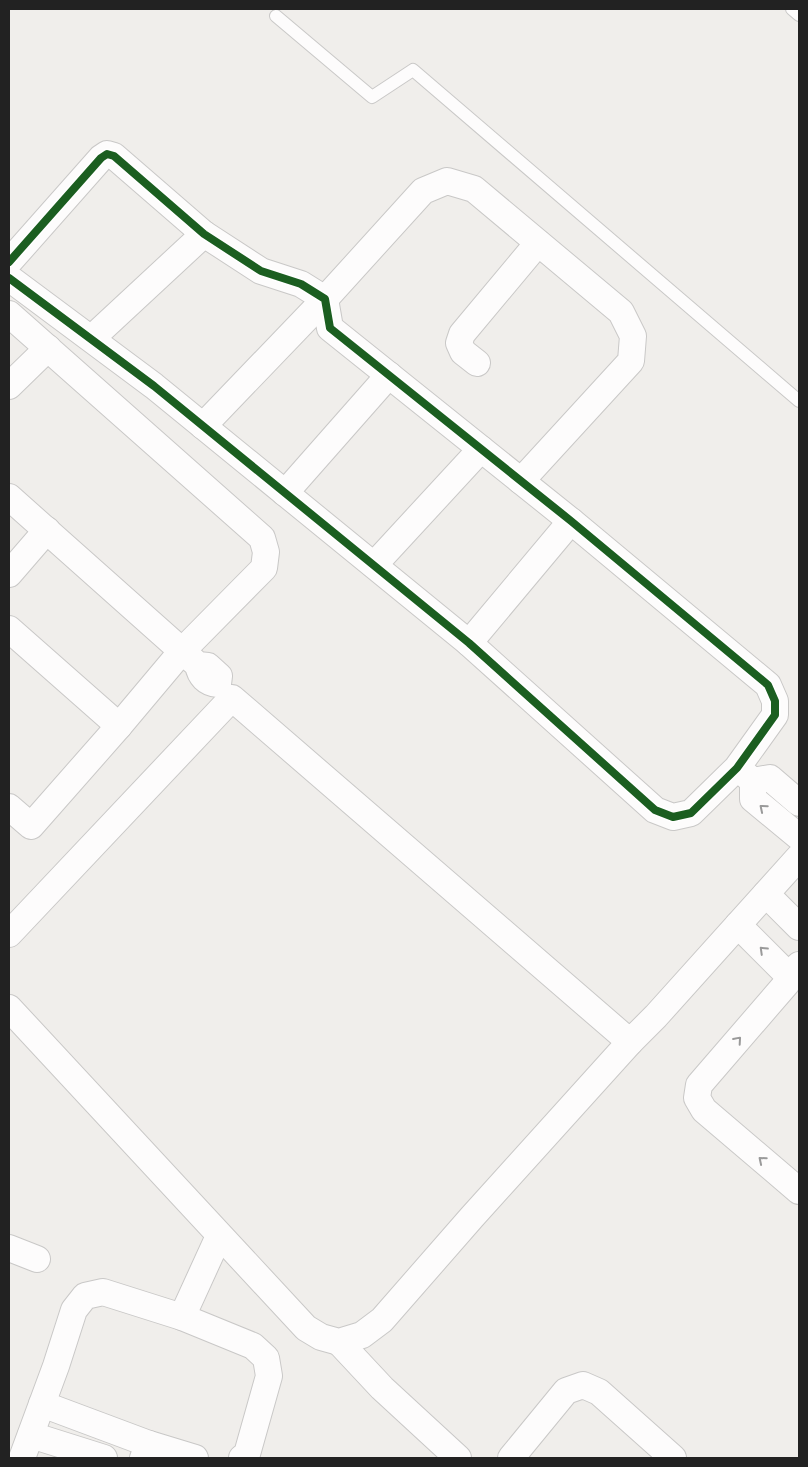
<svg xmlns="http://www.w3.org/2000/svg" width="808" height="1467" viewBox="0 0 808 1467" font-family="Ubuntu,sans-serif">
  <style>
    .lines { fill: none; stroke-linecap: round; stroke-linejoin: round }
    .lane-casing { stroke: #c9c8c7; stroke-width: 14 }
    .street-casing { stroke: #c9c8c7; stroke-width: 28 }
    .lane { stroke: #fdfcfc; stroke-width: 12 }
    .street { stroke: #fdfcfc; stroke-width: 26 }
    .cycleway-casing { stroke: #fff; stroke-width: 11 }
    .cycleway { stroke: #1b5e20; stroke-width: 8 }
    .oneway { stroke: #9a9a9a }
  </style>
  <rect width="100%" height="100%" fill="#f0eeeb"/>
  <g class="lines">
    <defs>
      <g id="lane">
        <polyline points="792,9 799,15"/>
        <polyline points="276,16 372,97 413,70 799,401"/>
      </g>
      <g id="street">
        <polyline points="9,262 101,158 107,154 114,156 204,234 261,271 301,284 325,299 330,328 571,521 768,685 775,701 775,715 737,768 691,813 673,817 655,810 469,643 154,386 9,278"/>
        <polyline points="9,314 262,538 266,552 264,568 182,651 119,726 9,629"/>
        <polyline points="92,338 204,234"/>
        <polyline points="477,363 463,352 459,343 462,334 538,243"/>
        <polyline points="9,386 48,348"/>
        <polyline points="203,426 325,299 423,191 447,181 474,189 621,312 633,336 631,361 521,481"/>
        <polyline points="285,493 389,375"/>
        <path d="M9,497L182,651L198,665L208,666L219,676L218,684C206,683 200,676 198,665"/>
        <polyline points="374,565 481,449"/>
        <polyline points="9,574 47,530"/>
        <polyline points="469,643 571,521"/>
        <polyline points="740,770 753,781 770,778 799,803"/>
        <polyline points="753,781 753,799 799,837"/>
        <polyline points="9,807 31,826 119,726"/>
        <polyline points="766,894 799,927"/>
        <polyline points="738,925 789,976"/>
        <polyline points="9,934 232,698 630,1042 656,1016 799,857"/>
        <polyline points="799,965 789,976 787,983 699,1085 697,1098 704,1110 799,1191"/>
        <polyline points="9,1008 306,1328 321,1337 339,1342 362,1335 382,1320 472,1217 630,1042"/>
        <polyline points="9,1248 37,1259"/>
        <polyline points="182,1317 219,1236"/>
        <polyline points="339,1342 382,1388 458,1458"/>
        <polyline points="42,1404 149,1444"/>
        <polyline points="31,1435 104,1458"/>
        <polyline points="22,1458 56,1366 74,1310 85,1296 103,1292 182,1317 253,1346 266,1358 269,1376 247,1454 242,1458"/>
        <polyline points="143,1458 149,1444 195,1458"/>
        <polyline points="511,1458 566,1391 583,1385 599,1392 673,1458"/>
      </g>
    </defs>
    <use href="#lane" class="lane-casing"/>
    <use href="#street" class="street-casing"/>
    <use href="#lane" class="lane"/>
    <use href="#street" class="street"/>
    <defs>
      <polyline id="cycleway" points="9,262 101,158 107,154 114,156 204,234 261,271 301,284 325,299 330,328 571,521 768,685 775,701 775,715 737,768 691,813 673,817 655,810 469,643 154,386 9,278"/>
    </defs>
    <use href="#cycleway" class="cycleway-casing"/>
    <use href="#cycleway" class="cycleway"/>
  </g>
  <defs><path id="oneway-chevron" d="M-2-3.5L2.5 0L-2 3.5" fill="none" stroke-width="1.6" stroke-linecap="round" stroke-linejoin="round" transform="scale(1.25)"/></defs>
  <g class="oneway">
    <use href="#oneway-chevron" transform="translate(763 808) rotate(-140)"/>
    <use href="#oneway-chevron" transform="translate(763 950) rotate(-136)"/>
    <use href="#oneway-chevron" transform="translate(738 1040) rotate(-49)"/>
    <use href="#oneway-chevron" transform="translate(762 1160) rotate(-140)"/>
  </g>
  <rect width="808" height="1467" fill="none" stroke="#222222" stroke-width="20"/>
</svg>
